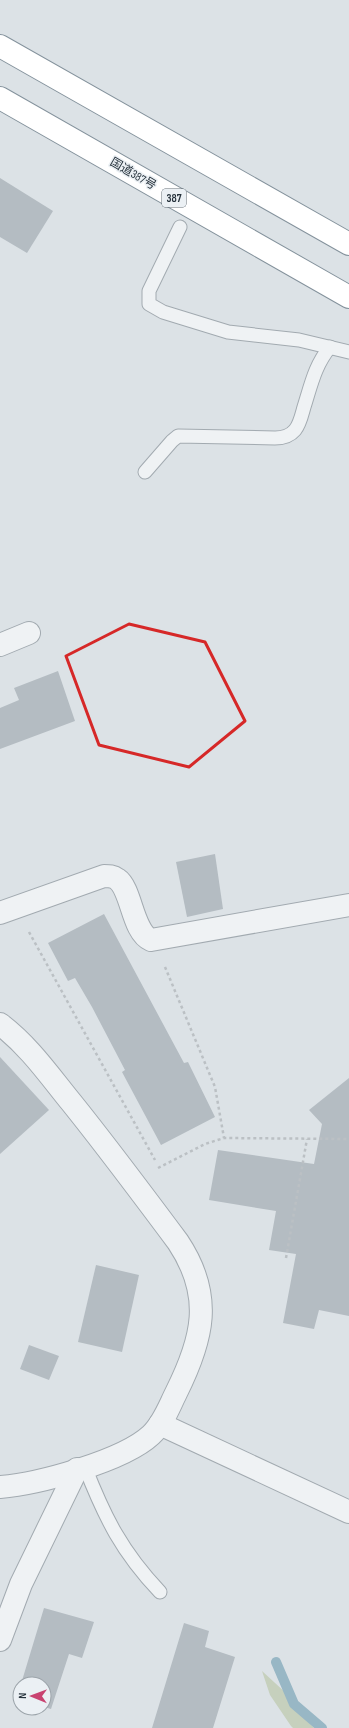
<svg xmlns="http://www.w3.org/2000/svg" width="349" height="1728" viewBox="0 0 349 1728" font-family="'Sofia Sans Condensed','Noto Sans JP',sans-serif">
  <style>
    .green { fill: #c6d0bd }
    .lines { fill: none; stroke-linecap: round; stroke-linejoin: round }
    .stream { stroke: #98b7c5; stroke-width: 10 }
    .building { fill: #b4bcc2 }
    .service-casing { stroke: #a2aab0; stroke-width: 15 }
    .minor-casing { stroke: #a2aab0; stroke-width: 24 }
    .trunk-casing { stroke: #84929c; stroke-width: 24 }
    .path { stroke: #bbc0c4; stroke-width: 2.5; stroke-dasharray: 3 3; stroke-linecap: butt }
    .service { stroke: #eff2f4; stroke-width: 13 }
    .minor { stroke: #eff2f4; stroke-width: 22 }
    .trunk { stroke: #fff; stroke-width: 22 }
    .marked { fill: none; stroke: #d62828; stroke-width: 3; stroke-linejoin: round }
    .labels { text-anchor: middle; dominant-baseline: central; stroke-width: 3; stroke-linejoin: round; paint-order: stroke }
    .shield { fill: #ebf0f4; stroke: #616b73; stroke-width: 1 }
    .shield-label { font-size: 11px; font-weight: bold; fill: #26323c }
    .street-label { font-size: 12px; fill: #26323c; stroke: #ebf0f4 }
  </style>
  <rect width="100%" height="100%" fill="#dce2e6"/>
  <polygon class="green" points="262,1671 287,1694 297,1710 314,1728 293,1728 291,1726 270,1695"/>
  <g class="lines">
    <polyline class="stream" points="276,1662 294,1704 322,1728"/>
  </g>
  <g class="building">
    <polygon points="0,178 53,211 27,253 0,237"/>
    <polygon points="58,671 75,721 0,749 0,708 19,700 14,688"/>
    <polygon points="215,854 223,909 187,917 176,862"/>
    <polygon points="104,914 184,1063 188,1062 215,1117 161,1145 122,1072 125,1070 92,1007 75,978 68,981 48,943"/>
    <polygon points="0,1057 49,1110 0,1154"/>
    <polygon points="349,1078 349,1316 319,1310 314,1329 283,1323 296,1254 269,1250 276,1211 209,1200 218,1150 314,1164 322,1124 309,1110"/>
    <polygon points="96,1265 139,1275 122,1352 78,1342"/>
    <polygon points="29,1345 59,1356 49,1380 20,1369"/>
    <polygon points="44,1608 94,1622 82,1658 69,1654 51,1709 44,1707 44,1684 21,1684"/>
    <polygon points="184,1623 209,1631 205,1647 235,1657 213,1728 152,1728"/>
  </g>
  <g class="lines">
    <defs>
      <g id="service">
        <polyline points="180,227 149,291 149,304 163,312 228,332 299,340 349,352"/>
        <path d="M145,472L172,441L178,436L275,438C282,438 290,436 295,430C300,424 302,414 304,407C311,385 315,365 330,347"/>
        <path d="M85,1467C105,1518 122,1552 160,1592"/>
      </g>
      <g id="minor">
        <polyline points="0,645 29,633"/>
        <path d="M0,913L104,876C109,876 113,876 117,879C132,889 132,932 151,940L349,905"/>
        <path d="M0,1024C29,1046 49,1075 71,1102C108,1148 143,1195 178,1242C214,1296 203,1339 176,1393C169,1407 163,1424 151,1435C123,1461 38,1484 0,1487"/>
        <polyline points="160,1424 349,1512"/>
        <polyline points="0,1640 21,1584 77,1469"/>
      </g>
      <g id="trunk">
        <polyline points="0,46 349,244"/>
        <polyline points="0,98 349,297"/>
      </g>
    </defs>
    <use href="#service" class="service-casing"/>
    <use href="#minor" class="minor-casing"/>
    <use href="#trunk" class="trunk-casing"/>
    <g class="path">
      <polyline points="29,932 155,1160"/>
      <polyline points="165,967 215,1087 224,1138"/>
      <polyline points="158,1168 205,1144 224,1138 349,1139"/>
      <polyline points="286,1258 307,1139"/>
    </g>
    <use href="#service" class="service"/>
    <use href="#minor" class="minor"/>
    <use href="#trunk" class="trunk"/>
  </g>
  <path class="marked" d="M129,624L205,642L245,721L189,767L99,745L66,656Z"/>
  <g class="labels">
    <rect class="shield" x="162" y="189" width="24" height="18" rx="3"/>
    <g class="shield-label">
      <text x="174" y="198">387</text>
    </g>
    <g class="street-label">
      <text transform="translate(133 174) rotate(30)">国道387号</text>
    </g>
  </g>
  <g transform="translate(32 1696) rotate(271)"><circle r="19" fill="#ebf0f4" stroke="#9ca4aa"/>
  <path d="M0-3L7 15L0 10L-7 15Z" fill="#c94371"/>
  <text y="-6" font-size="11" font-weight="bold" text-anchor="middle" fill="#26323c">N</text>
  </g>
</svg>
